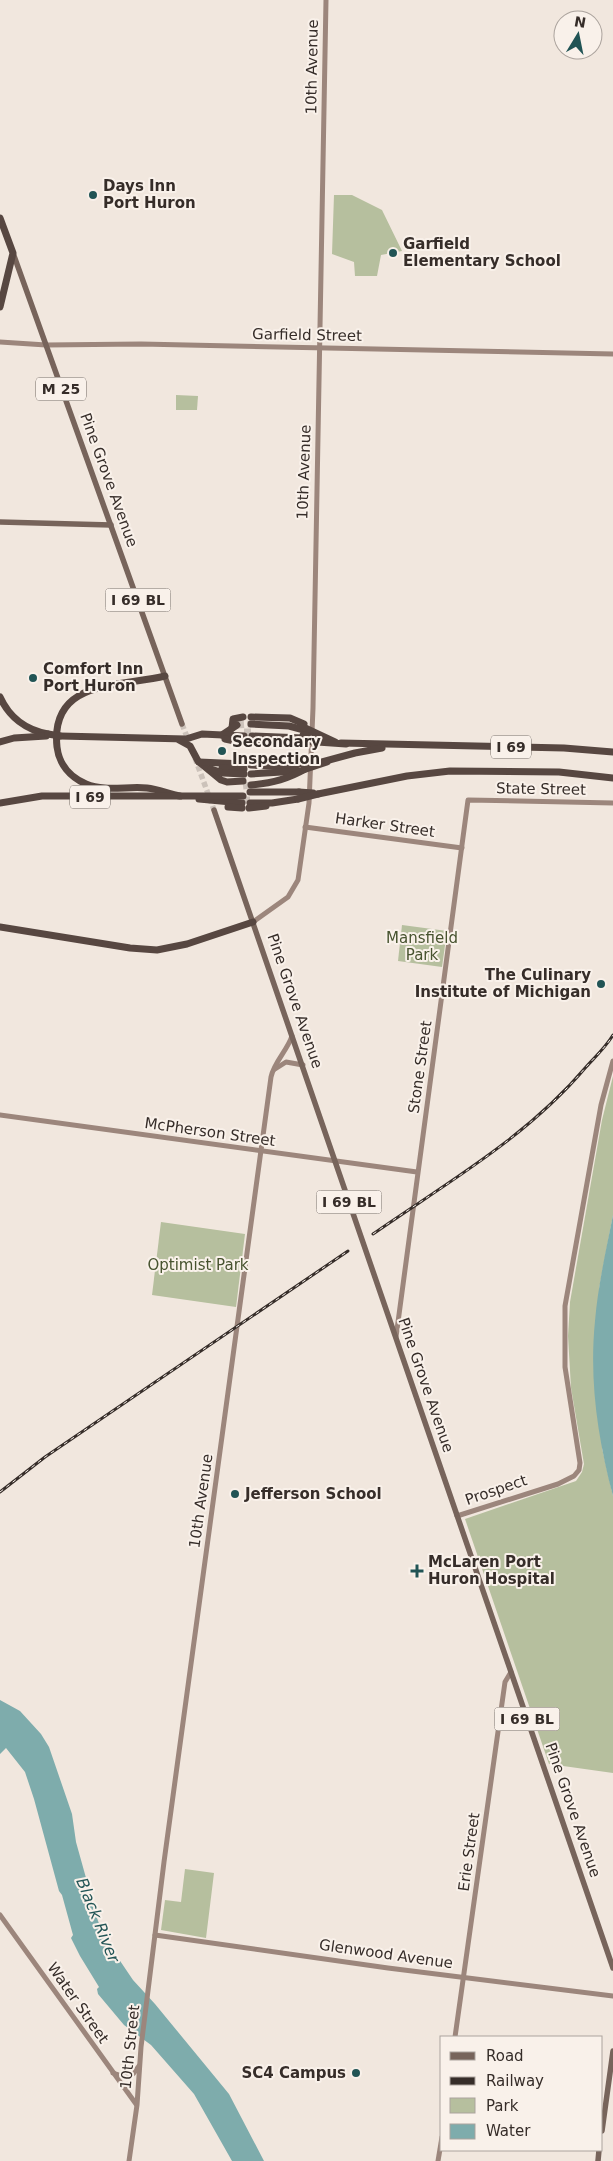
<svg xmlns="http://www.w3.org/2000/svg" width="613" height="2161" viewBox="0 0 613 2161" font-family="'DejaVu Sans',sans-serif">
  <style>
    .park { fill: #b6bf9e }
    .water { fill: #7eacac }
    .lines { fill: none; stroke-linecap: round; stroke-linejoin: round }
    .primary-tunnel { stroke: #ccc2ba; stroke-width: 5.5; stroke-dasharray: 5.5 3; stroke-linecap: butt }
    .highway-tunnel { stroke: #ccc2ba; stroke-width: 7; stroke-dasharray: 7 3.5; stroke-linecap: butt }
    .secondary { stroke: #9c867c; stroke-width: 5 }
    .primary { stroke: #77645b; stroke-width: 5.5 }
    .highway { stroke: #574741; stroke-width: 7 }
    .rail-casing { stroke: #362d29; stroke-width: 3 }
    .rail { stroke: #f9f1ea; stroke-width: 1; stroke-dasharray: 4; stroke-linecap: butt }
    .highway-bridge { stroke: #574741; stroke-width: 7 }
    .poi-dot { fill: #215455; stroke: #f9f1ea; stroke-width: 2 }
    .labels { text-anchor: middle; dominant-baseline: central; stroke-width: 4; stroke-linejoin: round; paint-order: stroke }
    .shield { fill: #f9f1ea; stroke: #706863; stroke-width: 1 }
    .shield-label { font-size: 14px; font-weight: bold; fill: #362d29 }
    .street-label { font-size: 15px; fill: #362d29; stroke: #f9f1ea }
    .poi-label { font-size: 15px; font-weight: bold; fill: #362d29; stroke: #f9f1ea; text-anchor: start }
    .park-label { font-size: 15px; fill: #47532f; stroke: #f9f1ea }
    .water-label { font-size: 16px; font-style: italic; fill: #215455; stroke: #f9f1ea }
  </style>
  <rect width="100%" height="100%" fill="#f1e7de"/>
  <g class="park">
    <polygon points="334,195 352,195 382,210 402,251 381,255 377,276 355,276 354,262 332,254"/>
    <polygon points="176,395 198,396 197,410 176,410"/>
    <polygon points="402,925 447,931 442,967 398,961"/>
    <polygon points="613,1076 613,1215 599,1289 602,1448 613,1496 613,1773 549,1764 465,1519 576,1481 582,1472 584,1464 571,1388 568,1336 570,1302 602,1120"/>
    <polygon points="161,1222 245,1234 236,1307 152,1295"/>
    <polygon points="185,1869 214,1873 206,1938 161,1930 165,1900 181,1902"/>
  </g>
  <g class="water">
    <path d="M613,1215V1496C598,1439 589,1381 595,1321C598,1286 606,1250 613,1215Z"/>
    <polygon points="0,1700 20,1711 41,1734 49,1747 72,1814 76,1842 98,1921 110,1946 133,1980 155,2004 229,2094 264,2161 232,2161 194,2094 151,2045 124,2025 98,1994 97,1989 99,1987 80,1956 71,1938 73,1935 62,1895 59,1891 34,1799 25,1772 6,1748 0,1754"/>
  </g>
  <g class="lines">
    <g class="primary-tunnel">
      <polyline points="182,724 189,742"/>
      <polyline points="195,758 214,810"/>
    </g>
    <g class="highway-tunnel">
      <polyline points="237,725 251,724"/>
      <polyline points="244,732 252,732"/>
      <polyline points="244,739 252,739"/>
      <polyline points="243,786 251,785"/>
      <polyline points="243,800 250,800"/>
    </g>
    <g class="secondary">
      <polyline points="0,342 46,345 141,344 613,354"/>
      <polyline points="305,827 462,848"/>
      <polyline points="253,922 288,897 298,880 309,803 313,708 326,0"/>
      <polyline points="275,1069 286,1062 303,1065"/>
      <polyline points="0,1115 417,1172"/>
      <polyline points="396,1337 468,800 613,803"/>
      <polyline points="457,1516 558,1484 574,1476 579,1470 580,1463 565,1367 565,1306 601,1105 613,1061"/>
      <polyline points="0,1915 136,2104"/>
      <polyline points="155,1935 388,1968 613,1996"/>
      <polyline points="455,2037 505,1682 511,1672"/>
      <polyline points="113,2073 125,2077 133,2074 139,2066"/>
      <path d="M129,2161L137,2105L141,2047L164,1862L271,1077C274,1062 287,1051 292,1036"/>
      <polyline points="438,2161 442,2137"/>
    </g>
    <g class="primary">
      <polyline points="13,253 182,724"/>
      <polyline points="0,522 111,525"/>
      <polyline points="214,810 613,1968"/>
      <polyline points="602,2131 613,2051"/>
      <polyline points="598,2161 599,2150"/>
    </g>
    <g class="highway">
      <polyline points="0,218 13,253 0,307"/>
      <path d="M165,676C119,687 50,679 57,747C59,764 70,777 86,784C105,792 127,786 147,788C158,789 169,794 180,796"/>
      <path d="M0,697C9,717 26,730 48,734"/>
      <polyline points="251,717 290,718 304,724"/>
      <polyline points="251,724 289,726 304,730"/>
      <polyline points="232,728 233,719 243,717"/>
      <polyline points="222,735 237,725"/>
      <polyline points="60,736 186,739 202,734 244,736"/>
      <polyline points="252,736 303,738"/>
      <polyline points="225,739 244,743"/>
      <polyline points="179,740 190,746 198,761 221,780 227,782 243,781"/>
      <polyline points="0,742 14,738 46,736"/>
      <polyline points="252,743 303,744"/>
      <polyline points="341,743 564,748 613,752"/>
      <polyline points="199,762 244,764"/>
      <polyline points="322,762 355,753 382,748"/>
      <polyline points="251,765 288,767 303,763"/>
      <polyline points="222,768 244,769"/>
      <polyline points="211,769 223,773 244,774"/>
      <polyline points="251,774 298,771"/>
      <path d="M251,785C273,783 288,779 307,768"/>
      <polyline points="250,792 299,792"/>
      <polyline points="318,794 407,776 450,771 559,772 613,778"/>
      <polyline points="199,799 242,803"/>
      <polyline points="0,803 42,796 243,796"/>
      <polyline points="250,803 272,803 298,799"/>
      <polyline points="228,807 242,808"/>
      <polyline points="249,808 266,806"/>
      <polyline points="0,927 130,948 157,950 187,944 253,922"/>
    </g>
    <defs>
      <g id="rail">
        <path d="M373,1234C448,1182 527,1137 586,1067C595,1057 606,1047 613,1035"/>
        <polyline points="0,1492 45,1457 348,1251"/>
      </g>
    </defs>
    <use href="#rail" class="rail-casing"/>
    <use href="#rail" class="rail"/>
    <g class="highway-bridge">
      <polyline points="303,727 335,742"/>
      <polyline points="48,734 60,736"/>
      <polyline points="303,735 320,738"/>
      <polyline points="303,741 346,744"/>
      <polyline points="303,763 317,762"/>
      <polyline points="303,770 327,762"/>
      <polyline points="299,792 313,793"/>
      <polyline points="298,799 318,794"/>
    </g>
  </g>
  <g class="poi-dot">
    <circle cx="93" cy="195" r="5"/>
    <circle cx="393" cy="253" r="5"/>
    <circle cx="33" cy="678" r="5"/>
    <circle cx="222" cy="751" r="5"/>
    <circle cx="601" cy="984" r="5"/>
    <circle cx="235" cy="1494" r="5"/>
    <path d="M414.5 1563.5h5v5h5v5h-5v5h-5v-5h-5v-5h5z"/>
    <circle cx="356" cy="2073" r="5"/>
  </g>
  <g class="labels">
    <g class="shield">
      <rect x="36" y="377.5" width="50" height="23" rx="4"/>
      <rect x="105.5" y="588.5" width="65" height="23" rx="4"/>
      <rect x="491" y="735.5" width="40" height="23" rx="4"/>
      <rect x="70" y="785.5" width="40" height="23" rx="4"/>
      <rect x="316.5" y="1190.5" width="65" height="23" rx="4"/>
      <rect x="494.5" y="1707.5" width="65" height="23" rx="4"/>
    </g>
    <g class="shield-label">
      <text x="61" y="389">M 25</text>
      <text x="138" y="600">I 69 BL</text>
      <text x="511" y="747">I 69</text>
      <text x="90" y="797">I 69</text>
      <text x="349" y="1202">I 69 BL</text>
      <text x="527" y="1719">I 69 BL</text>
    </g>
    <g class="street-label">
      <text transform="translate(312 67) rotate(-89)">10th Avenue</text>
      <text transform="translate(307 335) rotate(1)">Garfield Street</text>
      <text transform="translate(304 472) rotate(-88)">10th Avenue</text>
      <text transform="translate(109 480) rotate(70)">Pine Grove Avenue</text>
      <text transform="translate(541 789) rotate(1)">State Street</text>
      <text transform="translate(385 825) rotate(8)">Harker Street</text>
      <text transform="translate(295 1001) rotate(71)">Pine Grove Avenue</text>
      <text transform="translate(420 1067) rotate(-82)">Stone Street</text>
      <text transform="translate(210 1132) rotate(8)">McPherson Street</text>
      <text transform="translate(426 1385) rotate(71)">Pine Grove Avenue</text>
      <text transform="translate(496 1490) rotate(-19)">Prospect</text>
      <text transform="translate(201 1501) rotate(-82)">10th Avenue</text>
      <text transform="translate(573 1810) rotate(71)">Pine Grove Avenue</text>
      <text transform="translate(469 1852) rotate(-82)">Erie Street</text>
      <text transform="translate(386 1954) rotate(8)">Glenwood Avenue</text>
      <text transform="translate(78 2003) rotate(55)">Water Street</text>
      <text transform="translate(130 2047) rotate(-84)">10th Street</text>
    </g>
    <g class="poi-label">
      <text x="103" y="186">Days Inn<tspan x="103" dy="17">Port Huron</tspan></text>
      <text x="403" y="244">Garfield<tspan x="403" dy="17">Elementary School</tspan></text>
      <text x="43" y="669">Comfort Inn<tspan x="43" dy="17">Port Huron</tspan></text>
      <text x="232" y="742">Secondary<tspan x="232" dy="17">Inspection</tspan></text>
      <text x="591" y="975" text-anchor="end">The Culinary<tspan x="591" dy="17">Institute of Michigan</tspan></text>
      <text x="245" y="1494">Jefferson School</text>
      <text x="428" y="1562">McLaren Port<tspan x="428" dy="17">Huron Hospital</tspan></text>
      <text x="346" y="2073" text-anchor="end">SC4 Campus</text>
    </g>
    <g class="park-label">
      <text x="422" y="938">Mansfield<tspan x="422" dy="17">Park</tspan></text>
      <text x="198" y="1265">Optimist Park</text>
    </g>
    <g class="water-label">
      <text transform="translate(98 1920) rotate(68)">Black River</text>
    </g>
  </g>
  <rect x="440" y="2036" width="162" height="115" fill="#f9f1ea" stroke="#aba39d"/>
  <rect x="450" y="2052" width="25" height="8" fill="#77645b" stroke="#aba39d"/>
  <text x="486" y="2061" font-size="15" fill="#362d29">Road</text>
  <rect x="450" y="2077" width="25" height="8" fill="#362d29" stroke="#aba39d"/>
  <text x="486" y="2086" font-size="15" fill="#362d29">Railway</text>
  <rect x="450" y="2098" width="25" height="15" fill="#b6bf9e" stroke="#aba39d"/>
  <text x="486" y="2111" font-size="15" fill="#362d29">Park</text>
  <rect x="450" y="2124" width="25" height="15" fill="#7eacac" stroke="#aba39d"/>
  <text x="486" y="2136" font-size="15" fill="#362d29">Water</text>
  <g transform="translate(578 35) rotate(10)"><circle r="24" fill="#f9f1ea" stroke="#aba39d"/>
  <path d="M0-4L9 19L0 12L-9 19Z" fill="#215455"/>
  <text y="-8" font-size="14" font-weight="bold" text-anchor="middle" fill="#362d29">N</text>
  </g>
</svg>
